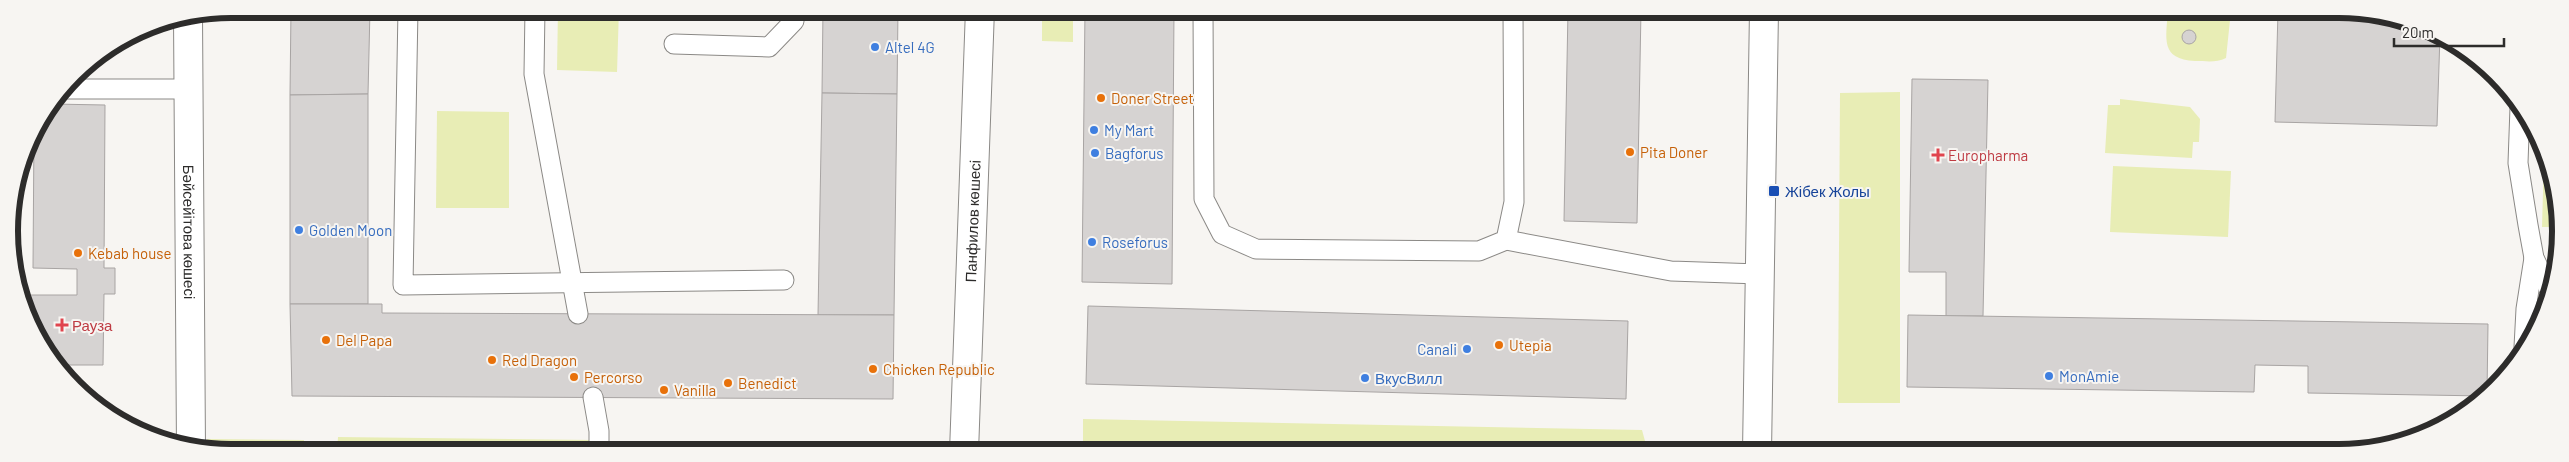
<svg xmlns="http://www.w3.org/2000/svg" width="2569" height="462" viewBox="0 0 2569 462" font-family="Barlow,sans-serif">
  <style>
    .green { fill: #e8edb5 }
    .building { fill: #d6d3d2; stroke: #a8a4a3 }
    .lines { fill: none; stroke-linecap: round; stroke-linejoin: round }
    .lane-casing { stroke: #8b8986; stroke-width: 21 }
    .street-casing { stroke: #8b8986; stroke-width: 30 }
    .secondary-casing { stroke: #8b8986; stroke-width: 30 }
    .lane { stroke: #fff; stroke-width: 19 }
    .street { stroke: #fff; stroke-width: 28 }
    .secondary { stroke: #fff; stroke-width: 28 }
    .shop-dot { fill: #3f7fe0; stroke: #f7f5f2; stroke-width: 2 }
    .food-dot { fill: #e8710a; stroke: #f7f5f2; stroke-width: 2 }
    .health-dot { fill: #e0444e; stroke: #f7f5f2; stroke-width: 2 }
    .transit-dot { fill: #1a4fb4; stroke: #f7f5f2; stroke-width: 2 }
    .labels { text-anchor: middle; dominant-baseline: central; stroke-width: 4; stroke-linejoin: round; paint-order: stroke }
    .shop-label { font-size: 15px; fill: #366cbe; stroke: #f7f5f2; text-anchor: start }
    .food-label { font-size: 15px; fill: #c56008; stroke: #f7f5f2; text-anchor: start }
    .health-label { font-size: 15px; fill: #be3a42; stroke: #f7f5f2; text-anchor: start }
    .transit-label { font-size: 15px; fill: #164399; stroke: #f7f5f2; text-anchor: start }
    .street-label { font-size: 15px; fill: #2d2c2b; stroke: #f7f5f2 }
    .rim { fill: none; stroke: #2d2c2b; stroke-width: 6 }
  </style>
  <rect width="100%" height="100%" fill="#f7f5f2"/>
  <g class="green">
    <polygon points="558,9 619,9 617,72 557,70"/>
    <polygon points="1042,9 1073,9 1073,42 1042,41"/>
    <polygon points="1248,10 1438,10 1438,13 1248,16"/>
    <path d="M2168,10L2231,11L2226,58C2216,63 2207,61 2195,61C2160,59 2166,39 2168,10Z"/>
    <polygon points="1900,92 1900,403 1838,403 1840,93"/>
    <polygon points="2120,99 2190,107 2200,119 2199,142 2193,142 2192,158 2105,153 2108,105 2120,105"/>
    <polygon points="437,111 509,112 509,208 436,208"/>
    <polygon points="2544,155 2553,173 2552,227 2542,227"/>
    <polygon points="2113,166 2231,171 2228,237 2110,232"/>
    <polygon points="1083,419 1642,430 1648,452 1083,447"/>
    <polygon points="338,437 594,440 593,452 337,451"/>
    <polygon points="207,439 304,440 303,451 207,451"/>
    <polygon points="610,441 881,444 881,452 610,452"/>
  </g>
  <g class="building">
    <polygon points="291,9 370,9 368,94 290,95"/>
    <polygon points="823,9 898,9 897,94 822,93"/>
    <polygon points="1085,9 1174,10 1172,284 1082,282"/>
    <polygon points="1568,10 1641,10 1637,223 1564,221"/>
    <polygon points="2278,11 2367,11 2440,35 2437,126 2275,122"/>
    <circle cx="2189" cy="37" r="7"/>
    <polygon points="1912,79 1988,80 1983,316 1946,316 1946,272 1909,272"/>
    <polygon points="822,93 897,94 894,315 818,315"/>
    <polygon points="368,94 368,304 290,304 290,95"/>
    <polygon points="52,104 105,105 104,268 115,268 115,294 104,294 103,365 56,365 20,302 19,295 77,295 77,269 33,268 34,129"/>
    <polygon points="290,304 382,304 382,313 894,315 893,399 292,396"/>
    <polygon points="1088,306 1628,321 1626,399 1086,384"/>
    <polygon points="1908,315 2488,324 2487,394 2484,396 2308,393 2308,366 2255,365 2254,392 1907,387"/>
  </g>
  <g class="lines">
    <defs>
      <g id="lane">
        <polyline points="408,9 403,285 784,280"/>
        <polyline points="535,9 534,74 578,314"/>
        <polyline points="1203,10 1204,199 1222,234 1256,249 1479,251 1506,240 1514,202 1513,10"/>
        <polyline points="674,44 769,47 794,21 795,9"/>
        <polyline points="63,89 188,89"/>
        <polyline points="2520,107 2518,163 2528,225 2534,258 2549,289"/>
        <polyline points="1506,240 1671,271 1759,274"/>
        <polyline points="2524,347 2526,309 2534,258"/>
        <polyline points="593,397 599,431 599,452"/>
      </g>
      <g id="street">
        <path id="s1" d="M188,17L191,448"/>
        <path id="s2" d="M964,452L980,9"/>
      </g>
      <polyline id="secondary" points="1757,452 1764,10"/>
    </defs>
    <use href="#lane" class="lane-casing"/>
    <use href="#street" class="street-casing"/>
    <use href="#secondary" class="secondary-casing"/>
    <use href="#lane" class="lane"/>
    <use href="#street" class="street"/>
    <use href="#secondary" class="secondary"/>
  </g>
  <g class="shop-dot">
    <circle cx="875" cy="47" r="5"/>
    <circle cx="1094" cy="130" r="5"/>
    <circle cx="1095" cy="153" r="5"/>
    <circle cx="299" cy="230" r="5"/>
    <circle cx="1092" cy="242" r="5"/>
    <circle cx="1467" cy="349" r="5"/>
    <circle cx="2049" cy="376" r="5"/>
    <circle cx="1365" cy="378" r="5"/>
  </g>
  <g class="food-dot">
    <circle cx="1101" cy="98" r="5"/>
    <circle cx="1630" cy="152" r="5"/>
    <circle cx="78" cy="253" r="5"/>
    <circle cx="326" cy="340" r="5"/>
    <circle cx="1499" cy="345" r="5"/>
    <circle cx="492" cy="360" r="5"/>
    <circle cx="873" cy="369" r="5"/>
    <circle cx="574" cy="377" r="5"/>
    <circle cx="728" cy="383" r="5"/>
    <circle cx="664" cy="390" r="5"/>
  </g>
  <g class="health-dot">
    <path d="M1935.5 147.5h5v5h5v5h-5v5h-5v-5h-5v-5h5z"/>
    <path d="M59.5 317.5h5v5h5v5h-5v5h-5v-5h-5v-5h5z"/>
  </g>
  <rect class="transit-dot" x="1768" y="185" width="12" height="12" rx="2.5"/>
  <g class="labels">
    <g class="shop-label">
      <text x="885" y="47">Altel 4G</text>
      <text x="1104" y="130">My Mart</text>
      <text x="1105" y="153">Bagforus</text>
      <text x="309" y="230">Golden Moon</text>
      <text x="1102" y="242">Roseforus</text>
      <text x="1457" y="349" text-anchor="end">Canali</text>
      <text x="2059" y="376">MonAmie</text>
      <text x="1375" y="378">ВкусВилл</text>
    </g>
    <g class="food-label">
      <text x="1111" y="98">Doner Street</text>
      <text x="1640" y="152">Pita Doner</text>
      <text x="88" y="253">Kebab house</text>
      <text x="336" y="340">Del Papa</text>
      <text x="1509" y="345">Utepia</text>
      <text x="502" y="360">Red Dragon</text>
      <text x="883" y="369">Chicken Republic</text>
      <text x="584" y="377">Percorso</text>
      <text x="738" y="383">Benedict</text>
      <text x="674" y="390">Vanilla</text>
    </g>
    <g class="health-label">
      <text x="1948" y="155">Europharma</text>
      <text x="72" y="325">Рауза</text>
    </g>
    <g class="transit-label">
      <text x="1785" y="191">Жібек Жолы</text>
    </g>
    <g class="street-label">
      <text stroke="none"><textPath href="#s2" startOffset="231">Панфилов көшесі</textPath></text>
      <text stroke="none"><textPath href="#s1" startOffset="215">Бәйсейітова көшесі</textPath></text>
    </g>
  </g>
  <path d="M0 0H2569V462H0ZM231 18H2339A213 213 0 0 1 2552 231V231A213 213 0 0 1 2339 444H231A213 213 0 0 1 18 231V231A213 213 0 0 1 231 18Z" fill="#f7f5f2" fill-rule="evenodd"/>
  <path class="rim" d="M231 18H2339A213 213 0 0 1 2552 231V231A213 213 0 0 1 2339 444H231A213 213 0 0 1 18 231V231A213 213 0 0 1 231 18Z"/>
  <path d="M2394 38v8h110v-8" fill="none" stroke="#2d2c2b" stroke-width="2.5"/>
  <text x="2402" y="38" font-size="15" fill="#2d2c2b" stroke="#f7f5f2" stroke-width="4" paint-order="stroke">20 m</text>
</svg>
